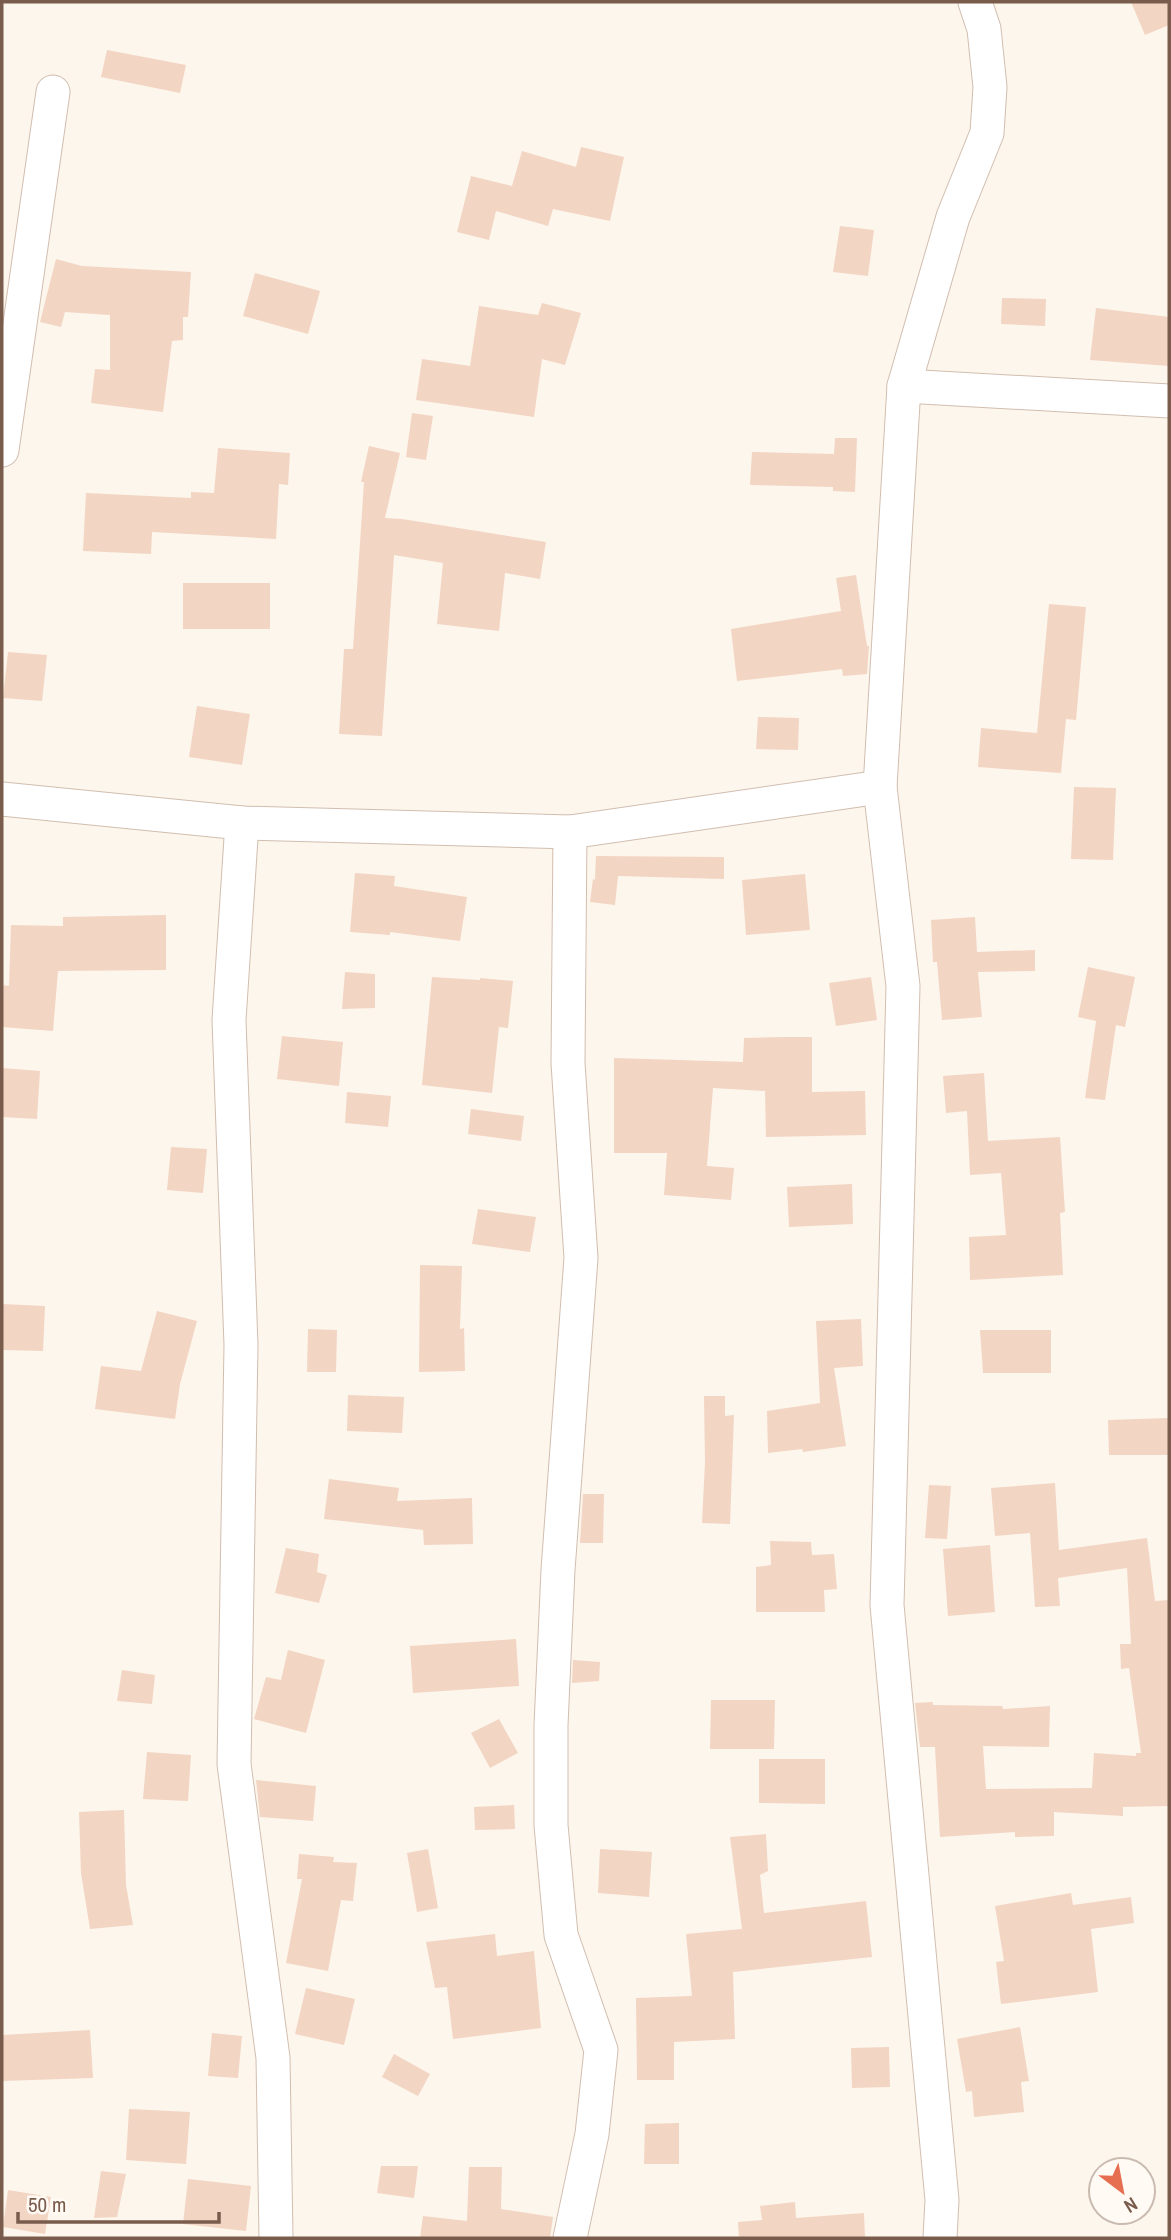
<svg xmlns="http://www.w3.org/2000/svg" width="1171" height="2240" viewBox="0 0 1171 2240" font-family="'Archivo Narrow',sans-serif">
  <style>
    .building { fill: #f3d5c3 }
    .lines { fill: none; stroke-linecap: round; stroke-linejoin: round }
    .street-casing { stroke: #d1beb0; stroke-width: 35 }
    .street { stroke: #fff; stroke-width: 33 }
  </style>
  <rect width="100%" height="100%" fill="#fdf6ec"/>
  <g class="building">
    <polygon points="1131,2 1169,2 1169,25 1145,35"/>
    <polygon points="107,50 186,65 180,93 101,77"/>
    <polygon points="581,147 624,157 610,221 553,209 548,226 496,211 489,240 457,232 471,176 512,186 522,151 576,167"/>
    <polygon points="840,226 874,230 868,276 833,272"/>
    <polygon points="56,259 82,266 191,272 188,317 183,317 183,340 172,341 163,412 91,403 95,369 110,370 110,315 65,312 61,327 40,322"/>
    <polygon points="255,273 320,291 308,334 243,316"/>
    <polygon points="1002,298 1046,299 1045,326 1001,324"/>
    <polygon points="542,303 581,313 565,365 542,359 534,417 416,400 422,359 470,366 479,306 538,315"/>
    <polygon points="1096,308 1169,317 1169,366 1090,360"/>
    <polygon points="412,413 433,416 426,460 406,457"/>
    <polygon points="835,438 857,438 855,492 833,491 833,487 750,485 752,452 834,454"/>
    <polygon points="369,446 400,453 385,518 402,519 546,542 540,579 505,573 499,631 437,624 443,563 394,555 382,736 339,734 344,649 353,649 364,482 361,482"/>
    <polygon points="218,448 290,453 288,485 279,484 276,539 152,532 151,554 83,551 86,493 191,498 191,492 214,493"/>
    <polygon points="856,575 867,646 869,646 867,674 843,676 842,669 737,681 731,629 841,611 836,578"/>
    <rect x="183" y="583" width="87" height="46"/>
    <polygon points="1049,604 1086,607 1076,720 1066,719 1061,773 978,767 981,728 1037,733"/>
    <polygon points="8,652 47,655 42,701 3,698"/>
    <polygon points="197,706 250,714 242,765 189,757"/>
    <polygon points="758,717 799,718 798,750 756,749"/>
    <polygon points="1074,787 1116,788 1113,860 1071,859"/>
    <polygon points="596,856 724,857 724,879 618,876 615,905 590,902 593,879 595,880"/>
    <polygon points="355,873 395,876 394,886 467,897 460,941 390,932 390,935 350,932"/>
    <polygon points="805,874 810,930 746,935 742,880"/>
    <polygon points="166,915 166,970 58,971 53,1031 2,1027 2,985 9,986 11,925 63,926 63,917"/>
    <polygon points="975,917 977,952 1035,950 1035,971 978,972 982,1017 942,1020 937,962 933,962 931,920"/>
    <polygon points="1088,967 1135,977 1125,1027 1116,1025 1105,1100 1085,1098 1096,1021 1078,1017"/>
    <polygon points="345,972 375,974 375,1008 342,1009"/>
    <polygon points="432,977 480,980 480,978 513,981 508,1028 499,1027 492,1093 422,1085"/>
    <polygon points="871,977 877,1020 836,1026 829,983"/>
    <polygon points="282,1036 343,1042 339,1086 277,1079"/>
    <polygon points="784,1037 812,1037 812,1092 865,1091 866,1135 766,1137 765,1091 713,1088 707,1166 734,1168 731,1200 664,1195 667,1153 614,1153 614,1058 743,1062 744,1038"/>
    <polygon points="2,1068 40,1071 37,1119 2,1117"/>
    <polygon points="984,1073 988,1141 1060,1137 1065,1212 1060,1213 1063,1275 970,1280 969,1237 1006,1235 1001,1173 970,1175 967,1111 946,1113 943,1076"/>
    <polygon points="347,1092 391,1096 388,1127 345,1123"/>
    <polygon points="471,1109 524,1116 521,1141 468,1134"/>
    <polygon points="171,1147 207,1149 203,1193 167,1190"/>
    <polygon points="852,1184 853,1224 789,1227 787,1187"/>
    <polygon points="478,1209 536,1217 530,1252 472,1244"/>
    <polygon points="420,1265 462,1266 460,1329 464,1328 465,1371 419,1372"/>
    <polygon points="2,1304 45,1306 43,1351 2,1350"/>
    <polygon points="157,1311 197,1321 180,1384 175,1419 95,1409 101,1366 141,1371"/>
    <polygon points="861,1319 863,1366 834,1368 846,1446 803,1452 802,1449 768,1453 767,1411 820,1403 816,1321"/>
    <polygon points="308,1329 337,1330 336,1372 307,1372"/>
    <polygon points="980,1330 1051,1330 1051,1373 983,1373"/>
    <polygon points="348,1395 404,1397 402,1433 347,1431"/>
    <polygon points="704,1396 725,1396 725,1416 734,1415 730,1524 702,1523 705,1462"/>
    <polygon points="1168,1418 1169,1455 1109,1455 1108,1420"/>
    <polygon points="329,1479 399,1488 397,1501 472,1498 473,1544 424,1545 423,1530 324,1519"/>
    <polygon points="1055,1483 1059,1550 1147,1538 1155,1601 1169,1600 1169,1806 1123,1807 1123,1816 1054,1812 1054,1836 1015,1837 1015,1832 940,1837 935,1747 920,1747 915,1703 933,1702 933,1705 1002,1706 1003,1709 1050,1706 1049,1747 983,1746 986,1789 1092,1788 1094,1753 1136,1756 1136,1753 1141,1753 1129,1668 1121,1669 1120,1644 1131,1644 1127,1568 1058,1578 1060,1606 1035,1607 1030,1533 995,1536 991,1488"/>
    <polygon points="929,1485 951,1486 947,1539 925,1538"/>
    <polygon points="583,1494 604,1494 603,1543 580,1543"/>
    <polygon points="770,1541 811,1542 812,1555 834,1554 837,1589 824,1590 825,1612 756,1612 756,1567 771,1565"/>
    <polygon points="990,1545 995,1612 948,1616 943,1549"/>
    <polygon points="286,1548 319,1554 317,1572 327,1575 319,1603 275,1593"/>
    <polygon points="516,1639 519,1686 413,1693 410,1646"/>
    <polygon points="288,1650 325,1660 306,1733 254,1719 266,1677 281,1680"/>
    <polygon points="573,1660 600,1662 599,1681 572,1683"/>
    <polygon points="122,1670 155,1675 152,1704 117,1701"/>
    <polygon points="711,1700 775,1700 774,1749 710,1749"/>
    <polygon points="499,1719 518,1753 490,1768 471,1733"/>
    <polygon points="147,1752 191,1755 188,1801 143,1799"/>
    <polygon points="759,1759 825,1759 825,1804 759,1803"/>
    <polygon points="256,1780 316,1786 313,1821 260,1817"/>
    <polygon points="514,1805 515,1829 475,1830 474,1807"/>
    <polygon points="124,1810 126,1885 133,1925 90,1929 81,1873 79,1812"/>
    <polygon points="766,1834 768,1871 760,1875 764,1913 866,1901 872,1957 733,1972 735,2039 674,2042 674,2080 637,2080 636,1998 692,1996 686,1934 742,1929 730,1837"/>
    <polygon points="428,1849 438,1908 417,1912 407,1853"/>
    <polygon points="600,1849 652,1852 649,1897 598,1893"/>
    <polygon points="299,1854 334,1857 333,1862 357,1863 353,1901 341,1900 328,1971 286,1963 302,1879 297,1879"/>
    <polygon points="1071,1893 1073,1905 1131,1897 1134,1923 1091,1929 1098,1992 1001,2004 996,1962 1004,1961 995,1906"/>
    <polygon points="495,1934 497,1956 534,1951 541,2028 453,2039 447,1987 435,1988 426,1942"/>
    <polygon points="306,1988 355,1999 344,2045 295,2034"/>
    <polygon points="1020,2027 1029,2081 1021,2082 1024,2112 974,2117 972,2091 966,2092 957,2039"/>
    <polygon points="90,2030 93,2078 2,2081 2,2035"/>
    <polygon points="212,2033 242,2036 238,2078 208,2076"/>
    <polygon points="889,2047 890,2087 852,2088 851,2048"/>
    <polygon points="394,2054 430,2074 418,2096 382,2077"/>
    <polygon points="129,2109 190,2112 186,2164 126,2160"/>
    <polygon points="679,2123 679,2164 644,2164 645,2124"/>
    <polygon points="381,2166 418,2166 414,2198 377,2193"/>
    <polygon points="469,2167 502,2167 501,2209 553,2217 550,2238 420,2238 423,2216 467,2221"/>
    <polygon points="101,2171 126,2174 117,2217 94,2218"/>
    <polygon points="188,2179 251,2186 246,2231 183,2224"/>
    <polygon points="8,2190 51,2197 45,2234 3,2227"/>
    <polygon points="795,2202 796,2218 864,2213 865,2238 739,2238 738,2222 762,2220 760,2206"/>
  </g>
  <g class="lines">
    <defs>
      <g id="street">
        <polyline points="904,386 1169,401"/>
        <polyline points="2,450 53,92"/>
        <polyline points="2,799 242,823 570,832 880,787"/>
        <polyline points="242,823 229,1020 241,1345 234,1764 273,2058 276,2238"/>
        <polyline points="570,2238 592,2134 601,2050 561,1935 551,1825 551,1725 558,1570 581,1258 568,1063 570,832"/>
        <polyline points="940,2238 942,2200 887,1605 903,986 880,787 904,386 953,217 987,133 990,87 984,29 975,2"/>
      </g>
    </defs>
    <use href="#street" class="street-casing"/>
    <use href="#street" class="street"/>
  </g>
  <rect width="1171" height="2240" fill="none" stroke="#7a5c4d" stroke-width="7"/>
  <g transform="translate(1122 2191) rotate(148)"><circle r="33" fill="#fffaf3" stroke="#cabbb1" stroke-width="2"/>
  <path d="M0-5L12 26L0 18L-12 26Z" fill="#e76f51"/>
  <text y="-10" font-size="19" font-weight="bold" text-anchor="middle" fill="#7a5c4d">N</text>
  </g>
  <path d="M18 2212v10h201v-10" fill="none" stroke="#7a5c4d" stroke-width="3.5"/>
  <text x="28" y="2212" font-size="21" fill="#7a5c4d" stroke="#fffaf3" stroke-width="5" paint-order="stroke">50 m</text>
</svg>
